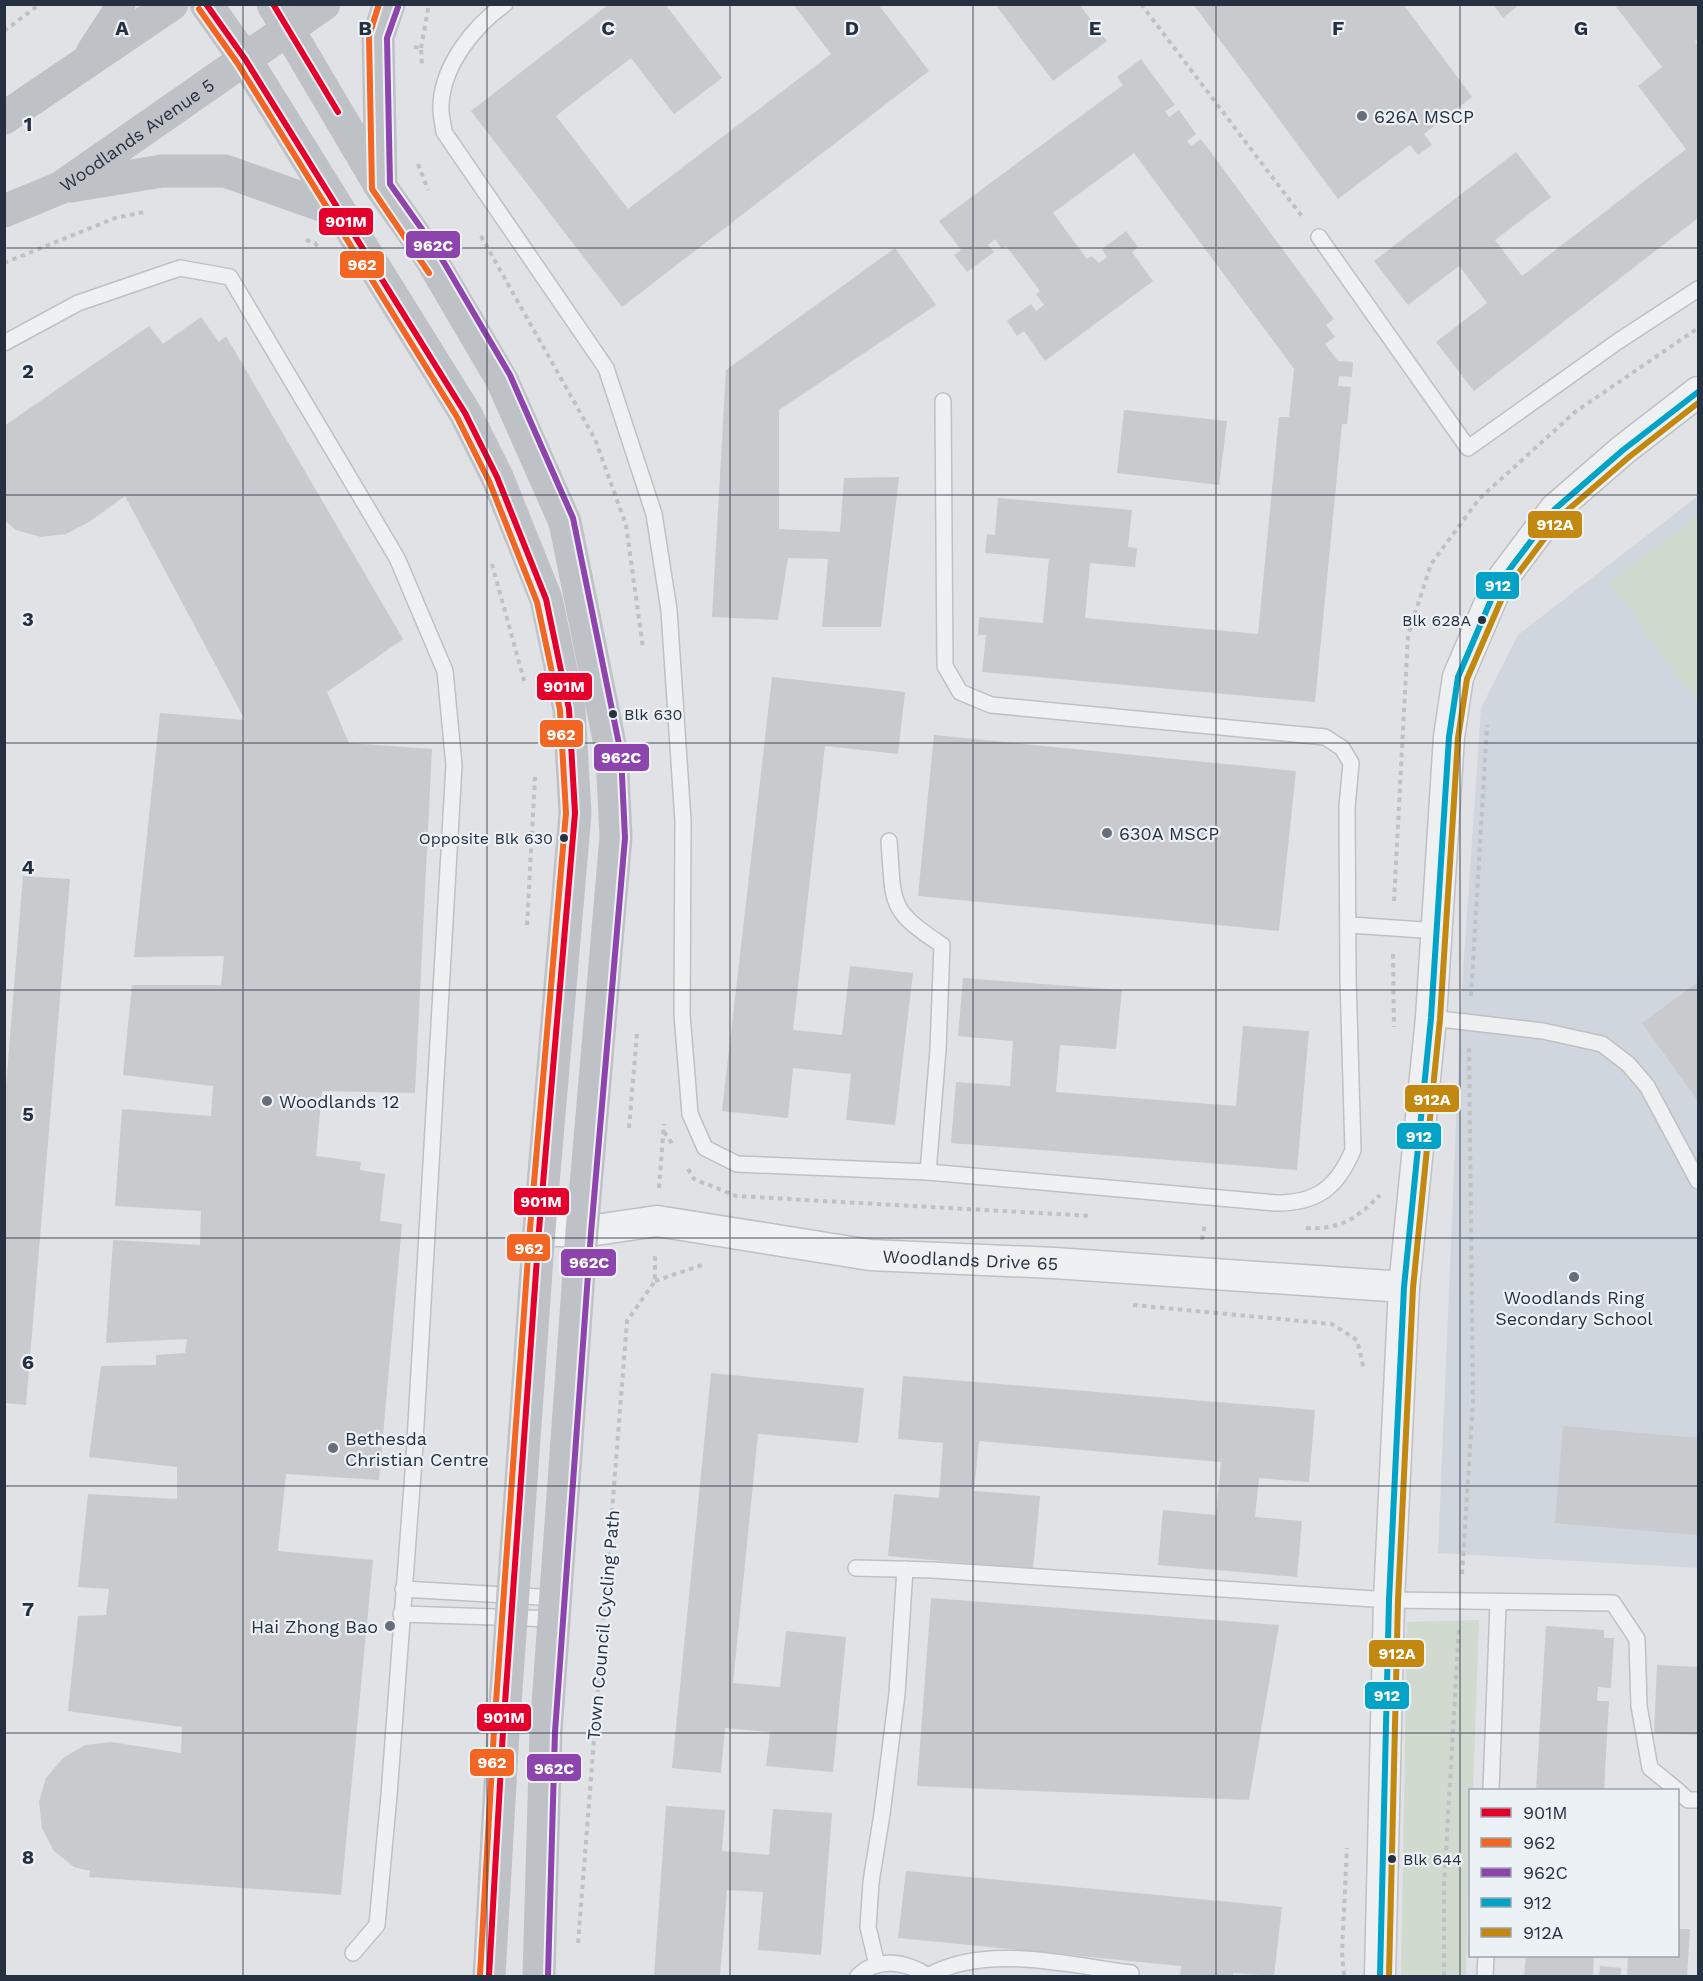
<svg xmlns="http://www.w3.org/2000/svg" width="1703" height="1981" viewBox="0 0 1703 1981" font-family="'Work Sans',sans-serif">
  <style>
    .built { fill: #d0d6dd }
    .green { fill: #d1dacf }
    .building { fill: #c8cace }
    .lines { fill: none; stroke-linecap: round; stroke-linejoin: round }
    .lane-casing { stroke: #bec0c3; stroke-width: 18 }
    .street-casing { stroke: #bec0c3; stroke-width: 33 }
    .path { stroke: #bfc1c5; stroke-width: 4; stroke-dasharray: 4.5 4.5; stroke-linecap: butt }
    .lane { stroke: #eff0f2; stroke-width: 15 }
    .street { stroke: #eff0f2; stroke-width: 30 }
    .secondary { stroke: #bec1c6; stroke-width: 33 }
    .bus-1-casing { stroke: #ecf1f6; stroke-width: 10 }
    .bus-2-casing { stroke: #ecf1f6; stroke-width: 10 }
    .bus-3-casing { stroke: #ecf1f6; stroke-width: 10 }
    .bus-4-casing { stroke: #ecf1f6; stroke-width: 10 }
    .bus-5-casing { stroke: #ecf1f6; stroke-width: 10 }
    .bus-1 { stroke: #e4002b; stroke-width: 6 }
    .bus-2 { stroke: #f26522; stroke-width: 6 }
    .bus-3 { stroke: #8e44ad; stroke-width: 6 }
    .bus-4 { stroke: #02a3c7; stroke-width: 6 }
    .bus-5 { stroke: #c28810; stroke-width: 6 }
    .grid { fill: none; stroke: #253040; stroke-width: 1.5; stroke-opacity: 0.55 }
    .poi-dot { fill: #666e7a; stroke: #ecf1f6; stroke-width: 2 }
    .bus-dot { fill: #253040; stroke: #ecf1f6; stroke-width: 2 }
    .labels { text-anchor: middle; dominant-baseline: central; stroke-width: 4.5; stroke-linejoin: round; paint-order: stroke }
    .bus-label { font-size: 16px; fill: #253040; stroke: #ecf1f6; text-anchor: end }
    .poi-label { font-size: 18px; fill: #253040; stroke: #ecf1f6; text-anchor: start }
    .street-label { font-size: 18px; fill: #253040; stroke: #ecf1f6 }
    .grid-label { font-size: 20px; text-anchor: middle; font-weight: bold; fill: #253040; stroke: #ecf1f6; stroke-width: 4.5; stroke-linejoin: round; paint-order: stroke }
    .line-badge { stroke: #ecf1f6; stroke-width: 2 }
    .badge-label { font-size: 16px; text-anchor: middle; font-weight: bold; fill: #fff }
  </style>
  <rect width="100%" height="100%" fill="#e0e2e5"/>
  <polygon class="built" points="1698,496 1698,1568 1438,1553 1461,1002 1481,708 1518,635"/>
  <g class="green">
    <polygon points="1698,515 1698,703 1609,582"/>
    <polygon points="1479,1620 1473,1790 1470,1790 1466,1976 1401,1976 1407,1622"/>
  </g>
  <g class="building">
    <polygon points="609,4 665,4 722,78 674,114 631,58 556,116 628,209 831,54 793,4 878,4 929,71 622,307 471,111"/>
    <polygon points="995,4 1079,4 1107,41 1053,81"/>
    <polygon points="1193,4 1403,4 1472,97 1424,134 1432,145 1418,155 1410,145 1338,199"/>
    <polygon points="1493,4 1520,4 1503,18"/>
    <polygon points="1614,4 1698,4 1698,39 1695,42 1698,46 1698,218 1474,391 1436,342 1487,303 1459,266 1408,305 1374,261 1516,152 1551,197 1495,240 1522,276 1686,149 1638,86 1662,67"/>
    <polygon points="1141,59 1175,105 1165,111 1169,117 1179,110 1196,134 1187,141 1191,146 1201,139 1334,319 1326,325 1335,337 1325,344 1338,361 1353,362 1352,377 1339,376 1338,386 1351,387 1347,424 1342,424 1315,702 982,672 986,635 978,635 979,617 1043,623 1049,559 985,553 987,534 995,535 998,498 1132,510 1128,547 1137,548 1135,567 1090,563 1085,618 1258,634 1279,417 1289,417 1294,369 1134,153 1053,213 1087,259 1092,256 1099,263 1107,257 1102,249 1126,231 1138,247 1132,252 1153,281 1045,361 1024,331 1017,336 1007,321 1031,304 1036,311 1044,305 1036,294 1040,291 1006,246 1002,249 995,239 988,245 994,252 967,272 954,255 961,250 939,221 1123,85 1117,77"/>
    <polygon points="895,248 936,305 779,410 779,529 840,532 844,478 899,477 881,627 822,627 828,559 788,558 778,620 712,617 726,370"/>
    <polygon points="201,317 219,342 226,336 403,639 327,692 349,743 432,749 415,1093 322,1091 316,1156 361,1162 360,1170 385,1174 380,1221 402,1224 379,1480 286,1474 278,1551 373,1560 341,1895 89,1877 90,1871 74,1867 54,1851 42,1828 39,1802 46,1778 63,1758 85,1745 111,1742 181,1753 182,1727 68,1711 78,1616 106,1615 109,1589 78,1587 88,1494 177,1499 177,1467 89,1457 101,1366 156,1365 156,1355 185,1353 187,1339 106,1343 113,1240 200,1245 201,1211 115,1206 122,1109 211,1116 213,1086 123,1075 132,985 221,985 224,956 134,957 160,713 245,720 125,496 89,522 66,534 41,537 16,530 4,520 4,426 149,326 163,344"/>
    <polygon points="1124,410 1227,421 1219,485 1117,473"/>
    <polygon points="772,677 905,692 898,754 825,746 793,1030 842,1035 850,966 913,973 895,1125 846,1120 851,1074 793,1068 788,1118 722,1111"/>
    <polygon points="934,735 1296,771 1279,931 918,896"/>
    <polygon points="23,876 70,879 26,1405 5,1403 5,1098"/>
    <polygon points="963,978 1122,990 1116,1049 1060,1045 1056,1092 1236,1106 1243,1026 1309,1031 1297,1170 951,1143 956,1082 1010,1086 1013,1041 958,1036"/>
    <polygon points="1698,982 1698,1101 1642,1023"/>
    <polygon points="711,1373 864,1388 858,1443 758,1434 733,1683 780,1687 786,1631 846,1637 833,1772 766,1766 770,1732 725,1728 721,1773 672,1768"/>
    <polygon points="903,1376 1315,1410 1309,1482 1259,1478 1255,1517 1302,1521 1297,1577 1158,1565 1163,1510 1216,1515 1221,1462 979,1441 974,1491 1040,1496 1033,1569 888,1556 894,1494 939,1498 943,1443 898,1439"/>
    <polygon points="1563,1426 1698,1438 1698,1535 1555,1523"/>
    <polygon points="931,1598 1279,1625 1249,1800 917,1786"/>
    <polygon points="1546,1626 1604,1630 1604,1638 1614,1638 1611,1688 1598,1687 1597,1701 1609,1701 1604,1790 1536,1790"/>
    <polygon points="1657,1665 1698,1667 1698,1735 1654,1733"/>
    <polygon points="666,1806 725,1810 722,1851 769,1855 773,1809 832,1813 821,1955 758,1950 763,1892 727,1890 720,1976 654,1976"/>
    <polygon points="906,1871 1282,1907 1274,1976 1233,1973 1233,1976 1180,1976 1181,1966 898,1938"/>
    <polygon points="1678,1929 1690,1929 1687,1976 1627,1976 1628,1956 1678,1956"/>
    <polygon points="1526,1956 1594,1956 1593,1976 1524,1976"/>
    <polygon points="1600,1966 1621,1968 1621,1976 1599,1976"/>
  </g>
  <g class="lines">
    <defs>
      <g id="lane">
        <path d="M505,4C474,26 443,65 441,104C440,113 443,123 444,132L606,368L654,514L669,610L683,821L682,1014L690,1114L705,1148L737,1164L928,1172L1276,1203C1317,1203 1337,1188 1353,1150L1348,978L1347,807L1351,763L1342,748L1325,737L991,705L960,692L945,666L943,401"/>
        <polyline points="1319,237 1468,448 1617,342 1698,289"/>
        <polyline points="4,343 78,303 180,268 230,277 397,558 445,671 454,765 414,1459 389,1795 377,1925 353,1953"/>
        <path d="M889,841C894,904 887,909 942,945L938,1050L928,1172"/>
        <polyline points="1350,925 1438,931"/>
        <polyline points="1431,1018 1543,1031 1602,1044 1628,1064 1647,1086 1698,1181"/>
        <polyline points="856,1568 933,1570 1389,1600 1613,1603 1637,1639 1639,1706 1650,1768 1677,1790"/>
        <polyline points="403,1589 557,1598"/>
        <polyline points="401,1614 555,1619"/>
        <polyline points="1491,1790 1498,1604"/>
        <polyline points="1678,1791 1688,1800 1698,1800"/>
        <polyline points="877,1965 868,1927 871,1882 882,1814 897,1694 905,1569"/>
        <path d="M858,1976C878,1956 907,1962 928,1976"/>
        <path d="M928,1976C985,1943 1068,1965 1131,1973"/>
        <polyline points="1485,1976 1486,1956"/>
      </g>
      <g id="street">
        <path id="s1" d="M539,1230L582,1232L657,1221L870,1255L1054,1263L1404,1287"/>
        <polyline points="1380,1976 1389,1600 1404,1287 1431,1018 1449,737 1458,677 1497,586 1555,509 1623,450 1698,392"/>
      </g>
    </defs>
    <use href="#lane" class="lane-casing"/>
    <use href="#street" class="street-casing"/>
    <g class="path">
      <polyline points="1141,4 1304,219"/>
      <polyline points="4,31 40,4"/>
      <polyline points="414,47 421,48 422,66"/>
      <polyline points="421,48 429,4"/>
      <polyline points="418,164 428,190"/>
      <polyline points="481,236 595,439 626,525 643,648"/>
      <polyline points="306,240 315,243 319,249"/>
      <polyline points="4,263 115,218 144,212"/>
      <polyline points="492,564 525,684"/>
      <polyline points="1394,901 1408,635 1431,564 1479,499 1575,412 1698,328"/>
      <polyline points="527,925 535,777"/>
      <polyline points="1393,954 1394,1027"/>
      <polyline points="1471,996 1487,725"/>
      <polyline points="629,1128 637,1034"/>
      <polyline points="664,1132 673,1145"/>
      <polyline points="688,1169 694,1179 736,1196 1091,1216"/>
      <polyline points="659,1188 664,1124"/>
      <path d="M1306,1228C1340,1230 1356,1219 1380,1195"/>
      <polyline points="1202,1240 1205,1223"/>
      <polyline points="655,1281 705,1264"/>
      <polyline points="1133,1305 1332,1324 1357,1340 1364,1370"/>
      <polyline points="1462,1574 1473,1401 1469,1048"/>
      <polyline points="578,1943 627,1321 655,1281 655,1256"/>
      <polyline points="1344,1975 1342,1952 1347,1848"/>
      <polyline points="1444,1976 1444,1885 1459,1627"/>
    </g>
    <use href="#lane" class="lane"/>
    <use href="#street" class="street"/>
    <g class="secondary">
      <polyline points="206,4 245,59 465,413 497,477 546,599 569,709 575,813 539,1230 503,1731 489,1976"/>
      <polyline points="273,4 381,187 428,254 502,380 565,522 612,754 616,837 582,1232 546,1732 539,1976"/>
      <polyline points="92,53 118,13 119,4"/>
      <polyline points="4,118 172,4"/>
      <polyline points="381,184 378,37 389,4"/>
      <polyline points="71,186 162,171 225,171 338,211"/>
      <path id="s2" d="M4,211L60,188L324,4"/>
    </g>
    <defs>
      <g id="bus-1">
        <polyline points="206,4 245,59 465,413 497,477 546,599 569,709 575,813 539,1230 503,1731 489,1976"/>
        <polyline points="273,4 338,112"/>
      </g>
      <g id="bus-2">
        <polyline points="379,4 369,36 372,189 429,273"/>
        <polyline points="199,9 238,64 457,417 489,481 537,602 560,710 566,813 530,1229 494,1730 480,1975"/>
      </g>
      <polyline id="bus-3" points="398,7 387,38 390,184 436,249 510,375 573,518 621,754 625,838 591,1233 555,1732 548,1976"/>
      <polyline id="bus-4" points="1380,1976 1389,1600 1404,1287 1431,1018 1449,737 1458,677 1497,586 1555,509 1623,450 1698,392"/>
      <polyline id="bus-5" points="1389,1976 1398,1600 1413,1288 1440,1019 1458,738 1467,679 1505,591 1562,515 1629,457 1698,403"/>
    </defs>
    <use href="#bus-1" class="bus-1-casing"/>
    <use href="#bus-2" class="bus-2-casing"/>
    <use href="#bus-3" class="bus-3-casing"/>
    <use href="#bus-4" class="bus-4-casing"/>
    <use href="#bus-5" class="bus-5-casing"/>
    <use href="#bus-1" class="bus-1"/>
    <use href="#bus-2" class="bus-2"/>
    <use href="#bus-3" class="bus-3"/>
    <use href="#bus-4" class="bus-4"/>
    <use href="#bus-5" class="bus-5"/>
  </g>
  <path class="grid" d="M243,4V1976M487,4V1976M730,4V1976M973,4V1976M1216,4V1976M1460,4V1976M4,248H1698M4,495H1698M4,743H1698M4,990H1698M4,1238H1698M4,1486H1698M4,1733H1698"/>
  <g class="poi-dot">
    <circle cx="1362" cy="116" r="6"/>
    <circle cx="1107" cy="833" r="6"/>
    <circle cx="267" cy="1101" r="6"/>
    <circle cx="1574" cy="1277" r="6"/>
    <circle cx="333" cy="1448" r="6"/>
    <circle cx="390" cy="1626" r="6"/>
  </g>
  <g class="bus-dot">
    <circle cx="1482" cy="620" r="5"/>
    <circle cx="613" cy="714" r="5"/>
    <circle cx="564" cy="838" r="5"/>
    <circle cx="1392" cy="1859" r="5"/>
  </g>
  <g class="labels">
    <g class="bus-label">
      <text x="1471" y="620">Blk 628A</text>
      <text x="624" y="714" text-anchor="start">Blk 630</text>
      <text x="553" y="838">Opposite Blk 630</text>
      <text x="1403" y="1859" text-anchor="start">Blk 644</text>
    </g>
    <g class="poi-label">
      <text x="1374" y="116">626A MSCP</text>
      <text x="1119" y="833">630A MSCP</text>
      <text x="279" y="1101">Woodlands 12</text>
      <text x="1574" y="1297" text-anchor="middle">Woodlands Ring<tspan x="1574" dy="21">Secondary School</tspan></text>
      <text x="345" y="1438">Bethesda<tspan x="345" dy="21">Christian Centre</tspan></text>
      <text x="378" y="1626" text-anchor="end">Hai Zhong Bao</text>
    </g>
    <g class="street-label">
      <text stroke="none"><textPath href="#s2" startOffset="154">Woodlands Avenue 5</textPath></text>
      <text stroke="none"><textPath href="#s1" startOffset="435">Woodlands Drive 65</textPath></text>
      <text transform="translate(603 1625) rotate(-85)">Town Council Cycling Path</text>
    </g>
  </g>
  <g class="grid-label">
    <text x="122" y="35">A</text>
    <text x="365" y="35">B</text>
    <text x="608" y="35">C</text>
    <text x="852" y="35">D</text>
    <text x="1095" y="35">E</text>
    <text x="1338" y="35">F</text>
    <text x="1581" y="35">G</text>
    <text x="28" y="131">1</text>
    <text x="28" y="378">2</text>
    <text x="28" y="626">3</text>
    <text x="28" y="874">4</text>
    <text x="28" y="1121">5</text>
    <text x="28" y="1369">6</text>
    <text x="28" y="1616">7</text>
    <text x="28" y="1864">8</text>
  </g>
  <g class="line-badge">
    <rect x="318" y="207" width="56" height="29" rx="6" fill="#e4002b"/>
    <rect x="405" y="230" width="56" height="29" rx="6" fill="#8e44ad"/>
    <rect x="339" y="250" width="46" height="29" rx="6" fill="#f26522"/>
    <rect x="1527" y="510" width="56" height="29" rx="6" fill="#c28810"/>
    <rect x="1475" y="571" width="45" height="29" rx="6" fill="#02a3c7"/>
    <rect x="536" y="672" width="57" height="29" rx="6" fill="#e4002b"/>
    <rect x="539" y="719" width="45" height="29" rx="6" fill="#f26522"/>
    <rect x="593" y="743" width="57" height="29" rx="6" fill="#8e44ad"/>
    <rect x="1404" y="1084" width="56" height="29" rx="6" fill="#c28810"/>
    <rect x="1396" y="1122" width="46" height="28" rx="6" fill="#02a3c7"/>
    <rect x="513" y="1187" width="57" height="29" rx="6" fill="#e4002b"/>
    <rect x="506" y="1233" width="45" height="29" rx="6" fill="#f26522"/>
    <rect x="560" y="1248" width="57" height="29" rx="6" fill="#8e44ad"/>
    <rect x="1368" y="1639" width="57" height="29" rx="6" fill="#c28810"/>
    <rect x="1364" y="1681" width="46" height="29" rx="6" fill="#02a3c7"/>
    <rect x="476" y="1703" width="56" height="29" rx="6" fill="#e4002b"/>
    <rect x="469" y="1748" width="46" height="29" rx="6" fill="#f26522"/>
    <rect x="526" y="1753" width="56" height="29" rx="6" fill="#8e44ad"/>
  </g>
  <g class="badge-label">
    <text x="346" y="227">901M</text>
    <text x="433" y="251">962C</text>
    <text x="362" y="270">962</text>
    <text x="1555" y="530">912A</text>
    <text x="1498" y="591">912</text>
    <text x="564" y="692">901M</text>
    <text x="561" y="740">962</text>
    <text x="621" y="763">962C</text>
    <text x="1432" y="1105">912A</text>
    <text x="1419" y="1142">912</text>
    <text x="541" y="1207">901M</text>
    <text x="529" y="1254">962</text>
    <text x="589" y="1268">962C</text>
    <text x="1397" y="1659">912A</text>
    <text x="1387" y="1701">912</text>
    <text x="504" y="1723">901M</text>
    <text x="492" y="1768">962</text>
    <text x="554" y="1774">962C</text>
  </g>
  <rect width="1703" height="1981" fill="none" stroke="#253040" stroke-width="12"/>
  <rect x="1469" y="1789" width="210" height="168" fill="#ecf1f6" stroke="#9ca4ad" stroke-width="1.5"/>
  <rect x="1481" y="1808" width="30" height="9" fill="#e4002b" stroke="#9ca4ad" stroke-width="1.5"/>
  <text x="1523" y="1819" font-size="18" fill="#253040">901M</text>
  <rect x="1481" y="1838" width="30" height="9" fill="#f26522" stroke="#9ca4ad" stroke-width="1.5"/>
  <text x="1523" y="1849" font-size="18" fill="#253040">962</text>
  <rect x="1481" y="1868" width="30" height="9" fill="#8e44ad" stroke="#9ca4ad" stroke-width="1.5"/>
  <text x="1523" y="1879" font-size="18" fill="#253040">962C</text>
  <rect x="1481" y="1898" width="30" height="9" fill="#02a3c7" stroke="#9ca4ad" stroke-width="1.5"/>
  <text x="1523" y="1909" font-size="18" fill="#253040">912</text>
  <rect x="1481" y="1928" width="30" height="9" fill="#c28810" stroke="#9ca4ad" stroke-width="1.5"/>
  <text x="1523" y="1939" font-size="18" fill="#253040">912A</text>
</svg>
